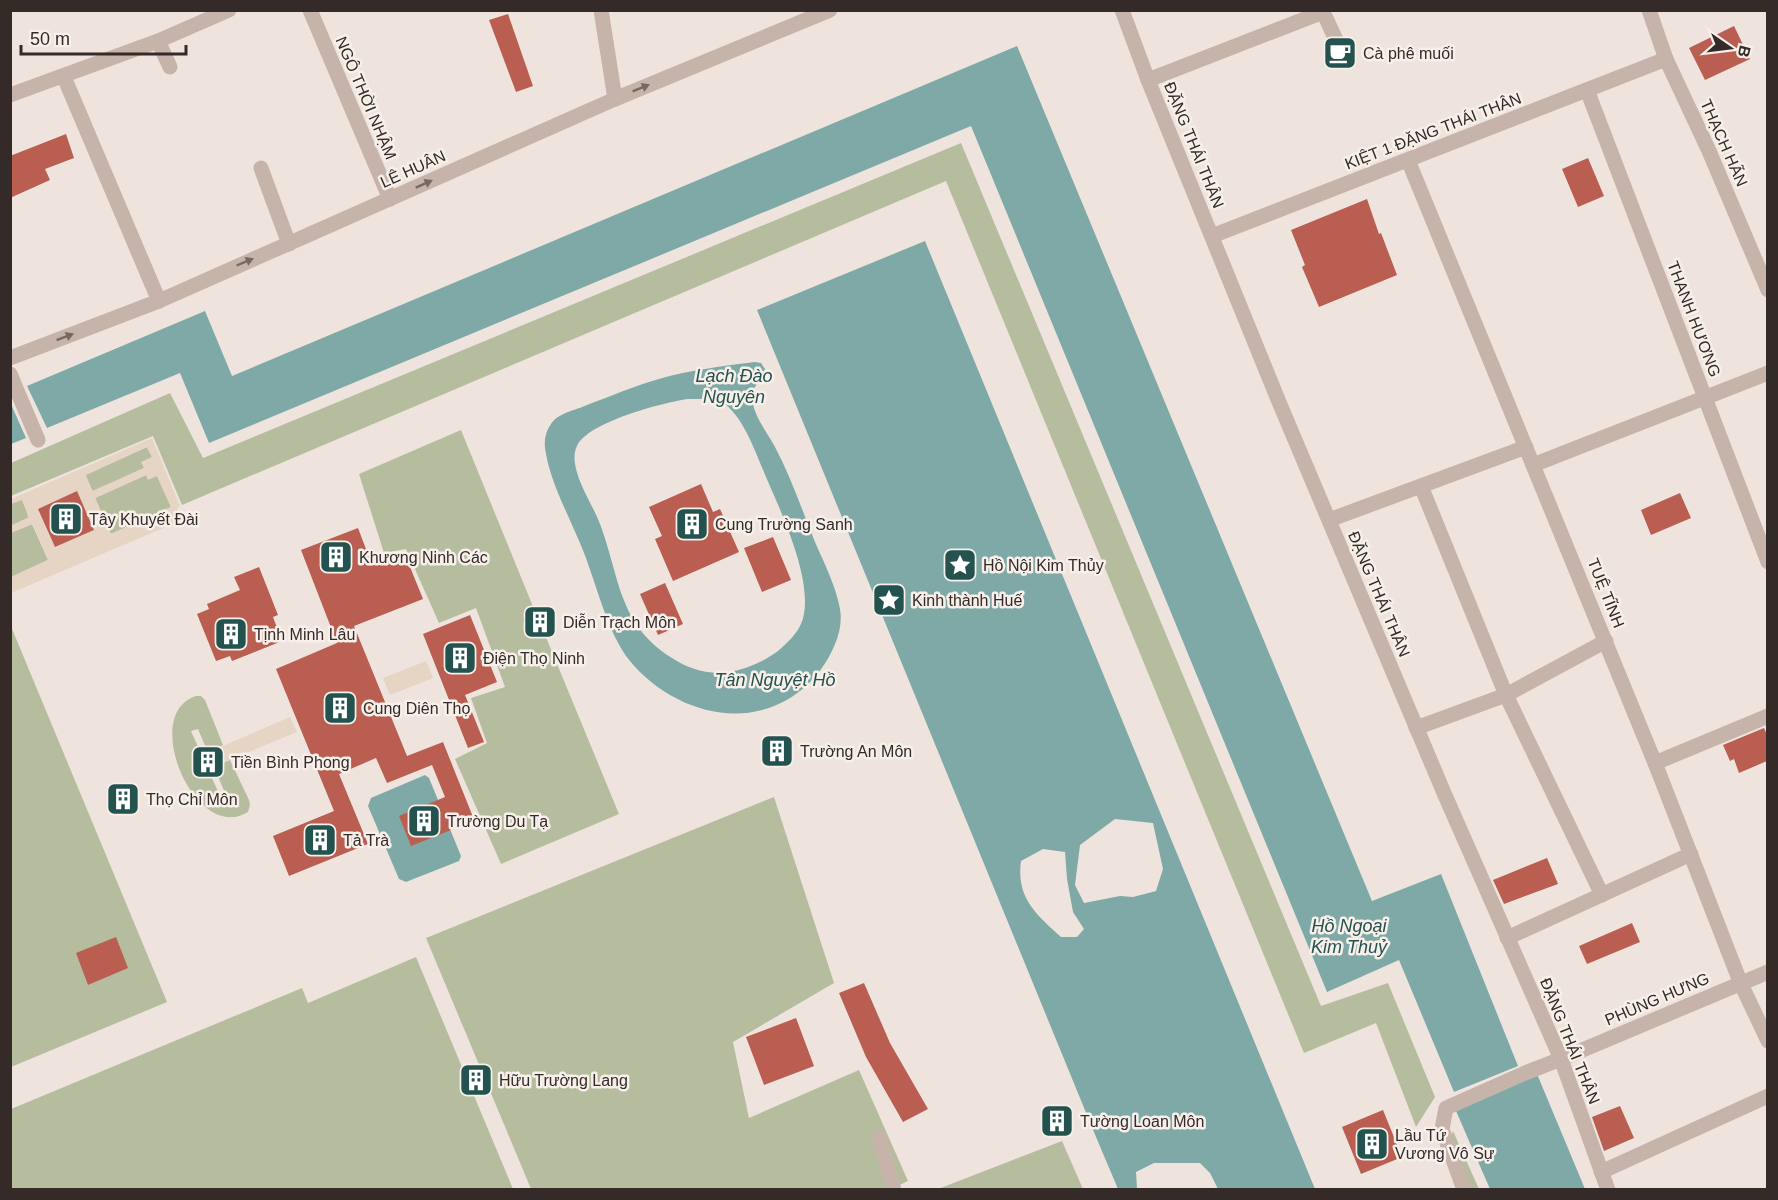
<svg xmlns="http://www.w3.org/2000/svg" width="1778" height="1200" viewBox="0 0 1778 1200" font-family="Arial,sans-serif">
  <style>
    .green { fill: #b6bd9e; fill-rule: evenodd }
    .plaza { fill: #e6d4c5; fill-rule: evenodd }
    .water { fill: #7fa9a6; fill-rule: evenodd }
    .building { fill: #b95e51 }
    .lines { fill: none; stroke-linecap: round; stroke-linejoin: round }
    .minor { stroke: #c6b3aa; stroke-width: 15 }
    .oneway { fill: #766863 }
    .labels { text-anchor: middle; dominant-baseline: central; stroke-width: 5; stroke-linejoin: round; paint-order: stroke }
    .poi-label { font-size: 16px; fill: #342b29; stroke: #f7efe9; text-anchor: start }
    .street-label { font-size: 16px; fill: #342b29; stroke: #f7efe9 }
    .water-label { font-size: 18px; font-style: italic; fill: #23524f; stroke: #f7efe9 }
  </style>
  <rect width="100%" height="100%" fill="#efe4dd"/>
  <g class="green">
    <polygon points="961,143 1321,1006 1388,983 1435,1097 1416,1127 1376,1023 1304,1053 946,181 182,505 153,436 11,496 11,463 170,393 203,458"/>
    <polygon points="461,430 536,614 533,616 543,630 619,814 501,864 455,759 487,743 471,698 505,687 476,608 439,623 406,549 384,553 359,474"/>
    <polygon points="147,447 152,457 144,468 93,492 85,475"/>
    <polygon points="146,475 157,476 171,507 111,534 95,498"/>
    <polygon points="22,499 29,518 11,526 10,504"/>
    <polygon points="32,524 48,560 11,577 10,533"/>
    <polygon points="10,624 167,1002 11,1067"/>
    <path d="M196,696H201L205,700L223,745L211,751L217,765L230,760L249,800L250,805L248,812C196,845 139,714 196,696ZM198,729L225,793L220,796L191,731Z"/>
    <polygon points="774,797 834,983 733,1042 749,1118 859,1070 908,1181 889,1190 531,1189 426,938"/>
    <polygon points="416,957 513,1189 11,1189 11,1109 302,988 308,1003"/>
    <polygon points="1453,1131 1479,1189 1468,1189 1450,1139"/>
    <polygon points="1062,1141 1083,1189 938,1189"/>
  </g>
  <g class="plaza">
    <path d="M152,438L180,506L177,508L182,520L11,593V577L48,560L33,524L11,533L10,526L29,517L22,500L11,504V499ZM147,447L152,457L141,462L144,468L92,491L86,475ZM146,475L148,480L157,476L171,507L111,534L95,498ZM77,491L94,530L56,547L38,509Z"/>
    <polygon points="426,661 433,678 390,695 383,678"/>
    <polygon points="290,717 297,732 217,765 211,751"/>
  </g>
  <g class="water">
    <polygon points="1017,46 1372,901 1441,874 1518,1066 1454,1092 1399,960 1327,992 971,126 209,443 180,373 47,428 27,386 205,311 232,376"/>
    <path d="M925,241L1315,1189H1218L1210,1173L1200,1163H1154L1136,1172L1137,1189H1118L1096,1137L757,310ZM1115,819L1153,823L1163,869L1156,891L1133,897L1120,896L1084,903L1075,885L1080,845ZM1043,849L1065,852L1067,879L1073,912L1084,929L1077,937H1061C1036,914 1016,898 1021,861Z"/>
    <path d="M755,362L761,363L765,369C762,381 752,386 752,396C752,414 767,432 775,447C791,477 802,510 815,542C824,563 836,586 840,609C842,620 840,633 835,644C822,676 796,701 762,710C715,723 661,699 630,661C608,634 597,586 584,553C571,519 550,484 545,448C544,439 546,431 551,424C558,413 576,410 587,405C611,396 634,386 659,379C690,370 723,366 755,362ZM687,399C699,399 712,398 723,403C743,415 757,456 766,477C781,512 817,587 801,624C796,635 787,643 778,651C763,662 747,669 728,672C708,675 689,669 672,658C616,623 620,573 598,519C590,500 567,466 577,446C588,422 662,403 687,399Z"/>
    <polygon points="10,402 26,438 11,444 10,444"/>
    <polygon points="425,775 429,778 461,856 459,861 406,882 399,879 368,806 371,798"/>
    <polygon points="1537,1074 1585,1189 1490,1189 1456,1111"/>
  </g>
  <g class="building">
    <polygon points="508,14 533,86 516,92 489,20"/>
    <polygon points="1734,26 1750,59 1705,80 1689,48"/>
    <polygon points="66,134 74,158 45,169 50,180 10,198 10,156"/>
    <polygon points="1588,158 1604,196 1578,207 1562,169"/>
    <polygon points="1367,199 1379,234 1381,233 1397,275 1319,307 1302,267 1305,265 1291,230"/>
    <polygon points="701,484 713,512 720,509 739,552 673,581 655,539 662,536 649,507"/>
    <polygon points="77,491 94,530 55,547 38,509"/>
    <polygon points="1680,493 1691,518 1651,535 1641,510"/>
    <polygon points="358,528 372,565 404,552 423,599 354,626 407,756 443,742 473,817 449,826 451,830 411,846 399,816 445,797 432,765 387,783 376,758 339,774 368,844 289,876 273,836 334,811 276,669 337,643 301,550"/>
    <polygon points="773,537 791,580 762,592 744,548"/>
    <polygon points="259,567 278,615 273,617 282,641 232,661 230,656 216,661 197,614 209,609 207,604 240,590 234,577"/>
    <polygon points="665,583 683,624 658,635 640,594"/>
    <polygon points="541,613 547,629 530,636 523,619"/>
    <polygon points="470,615 497,682 465,695 484,742 468,748 423,634"/>
    <polygon points="1764,728 1767,735 1767,761 1739,773 1734,759 1730,761 1723,745"/>
    <polygon points="1547,858 1558,884 1504,904 1493,880"/>
    <polygon points="1632,923 1640,942 1587,964 1579,946"/>
    <polygon points="116,937 128,968 88,985 76,953"/>
    <polygon points="864,983 890,1043 928,1109 903,1122 866,1057 839,993"/>
    <polygon points="796,1018 814,1066 764,1085 746,1037"/>
    <polygon points="1620,1106 1634,1138 1604,1151 1592,1117"/>
    <polygon points="1383,1110 1402,1157 1361,1174 1342,1127"/>
  </g>
  <g class="lines">
    <g class="minor">
      <polyline points="310,10 390,199"/>
      <polyline points="601,10 615,99"/>
      <polyline points="1122,10 1148,80 1279,402 1444,793 1561,1059 1608,1190"/>
      <polyline points="1649,10 1666,59 1709,151 1768,290"/>
      <polyline points="158,41 170,67"/>
      <polyline points="64,77 159,301"/>
      <polyline points="1148,80 1323,12 1337,42"/>
      <polyline points="1587,90 1768,562"/>
      <polyline points="10,95 158,41 229,10"/>
      <polyline points="1408,160 1655,763 1741,984 1768,1041"/>
      <polyline points="261,168 289,244"/>
      <polyline points="1212,236 1666,59"/>
      <polyline points="10,358 159,301 615,99 830,10"/>
      <polyline points="10,374 38,440"/>
      <polyline points="1533,465 1768,373"/>
      <polyline points="1421,486 1506,695 1602,895"/>
      <polyline points="1329,520 1526,447"/>
      <polyline points="1416,728 1506,695 1606,641"/>
      <polyline points="1655,763 1768,716"/>
      <polyline points="1507,938 1691,854"/>
      <polyline points="879,1137 894,1190"/>
      <polyline points="1601,1172 1768,1096"/>
      <polyline points="1464,1190 1442,1129 1446,1108 1525,1073 1561,1059 1768,972"/>
    </g>
  </g>
  <defs><path id="oneway-solid" d="M-6-.8H1V-3.2L6.5 0L1 3.2V.8H-6Z" transform="scale(1.5)"/></defs>
  <g class="oneway">
    <use href="#oneway-solid" transform="translate(641 88) rotate(-22)"/>
    <use href="#oneway-solid" transform="translate(424 184) rotate(-24)"/>
    <use href="#oneway-solid" transform="translate(245 262) rotate(-23)"/>
    <use href="#oneway-solid" transform="translate(65 337) rotate(-21)"/>
  </g>
  <defs>
    <symbol id="cafe-square" viewBox="-11 -11 22 22"><rect x="-9" y="-9" width="18" height="18" rx="4" fill="#23524f" stroke="#f7efe9"/><path d="M-5.5-4.5H6V0H3Q3 3.5 0 3.5H-2.5Q-5.5 3.5-5.5 0ZM3-3.2v2h1.7v-2ZM-6 4.5H4V6H-6Z" fill="#fff"/></symbol>
    <symbol id="building-square" viewBox="-11 -11 22 22"><rect x="-9" y="-9" width="18" height="18" rx="4" fill="#23524f" stroke="#f7efe9"/><path d="M-4-6H4V6H1V3H-1V6H-4ZM-2.5-4.3h1.7v1.8h-1.7ZM.8-4.3h1.7v1.8H.8ZM-2.5-1h1.7V.8h-1.7ZM.8-1h1.7V.8H.8Z" fill="#fff"/></symbol>
    <symbol id="sight-square" viewBox="-11 -11 22 22"><rect x="-9" y="-9" width="18" height="18" rx="4" fill="#23524f" stroke="#f7efe9"/><path d="M0-6L1.8-2.2L6-1.7L2.9 1.2L3.7 5.4L0 3.3L-3.7 5.4L-2.9 1.2L-6-1.7L-1.8-2.2Z" fill="#fff"/></symbol>
  </defs>
  <g fill-rule="evenodd">
    <use href="#cafe-square" x="1321" y="34" width="38" height="38"/>
    <use href="#building-square" x="47" y="500" width="38" height="38"/>
    <use href="#building-square" x="673" y="505" width="38" height="38"/>
    <use href="#building-square" x="317" y="538" width="38" height="38"/>
    <use href="#sight-square" x="941" y="546" width="38" height="38"/>
    <use href="#sight-square" x="870" y="581" width="38" height="38"/>
    <use href="#building-square" x="521" y="603" width="38" height="38"/>
    <use href="#building-square" x="212" y="615" width="38" height="38"/>
    <use href="#building-square" x="441" y="639" width="38" height="38"/>
    <use href="#building-square" x="321" y="689" width="38" height="38"/>
    <use href="#building-square" x="758" y="732" width="38" height="38"/>
    <use href="#building-square" x="189" y="743" width="38" height="38"/>
    <use href="#building-square" x="104" y="780" width="38" height="38"/>
    <use href="#building-square" x="405" y="802" width="38" height="38"/>
    <use href="#building-square" x="301" y="821" width="38" height="38"/>
    <use href="#building-square" x="457" y="1061" width="38" height="38"/>
    <use href="#building-square" x="1038" y="1102" width="38" height="38"/>
    <use href="#building-square" x="1353" y="1125" width="38" height="38"/>
  </g>
  <g class="labels">
    <g class="poi-label">
      <text x="1363" y="53">Cà phê muối</text>
      <text x="89" y="519">Tây Khuyết Đài</text>
      <text x="715" y="524">Cung Trường Sanh</text>
      <text x="359" y="557">Khương Ninh Các</text>
      <text x="983" y="565">Hồ Nội Kim Thủy</text>
      <text x="912" y="600">Kinh thành Huế</text>
      <text x="563" y="622">Diễn Trạch Môn</text>
      <text x="254" y="634">Tịnh Minh Lâu</text>
      <text x="483" y="658">Điện Thọ Ninh</text>
      <text x="363" y="708">Cung Diên Thọ</text>
      <text x="800" y="751">Trường An Môn</text>
      <text x="231" y="762">Tiền Bình Phong</text>
      <text x="146" y="799">Thọ Chỉ Môn</text>
      <text x="447" y="821">Trường Du Tạ</text>
      <text x="343" y="840">Tả Trà</text>
      <text x="499" y="1080">Hữu Trường Lang</text>
      <text x="1080" y="1121">Tường Loan Môn</text>
      <text x="1395" y="1135">Lầu Tứ<tspan x="1395" dy="18">Vương Vô Sự</tspan></text>
    </g>
    <g class="street-label">
      <text transform="translate(366 98) rotate(67)">NGÔ THỜI NHẬM</text>
      <text transform="translate(1433 131) rotate(-21)">KIỆT 1 ĐẶNG THÁI THÂN</text>
      <text transform="translate(1724 143) rotate(66)">THẠCH HÃN</text>
      <text transform="translate(1194 145) rotate(68)">ĐẶNG THÁI THÂN</text>
      <text transform="translate(413 169) rotate(-24)">LÊ HUÂN</text>
      <text transform="translate(1694 319) rotate(69)">THANH HƯƠNG</text>
      <text transform="translate(1606 593) rotate(68)">TUỆ TĨNH</text>
      <text transform="translate(1379 594) rotate(67)">ĐẶNG THÁI THÂN</text>
      <text transform="translate(1657 999) rotate(-23)">PHÙNG HƯNG</text>
      <text transform="translate(1570 1041) rotate(68)">ĐẶNG THÁI THÂN</text>
    </g>
    <g class="water-label">
      <text x="734" y="376">Lạch Đào<tspan x="734" dy="21">Nguyên</tspan></text>
      <text x="775" y="680">Tân Nguyệt Hồ</text>
      <text x="1349" y="926">Hồ Ngoại<tspan x="1349" dy="21">Kim Thuỷ</tspan></text>
    </g>
  </g>
  <rect width="1778" height="1200" fill="none" stroke="#342b29" stroke-width="24"/>
  <g transform="translate(1730 48) rotate(104)" stroke="#f7efe9" stroke-width="4.5" paint-order="stroke">
  <path d="M0-4.5L10 22L0 15L-10 22Z" fill="#342b29"/>
  <text y="-9" font-size="16" font-weight="bold" text-anchor="middle" fill="#342b29">B</text>
  </g>
  <path d="M21 45v9h165v-9" fill="none" stroke="#342b29" stroke-width="3"/>
  <text x="30" y="45" font-size="18" fill="#342b29" stroke="#f7efe9" stroke-width="4.5" paint-order="stroke">50 m</text>
</svg>
